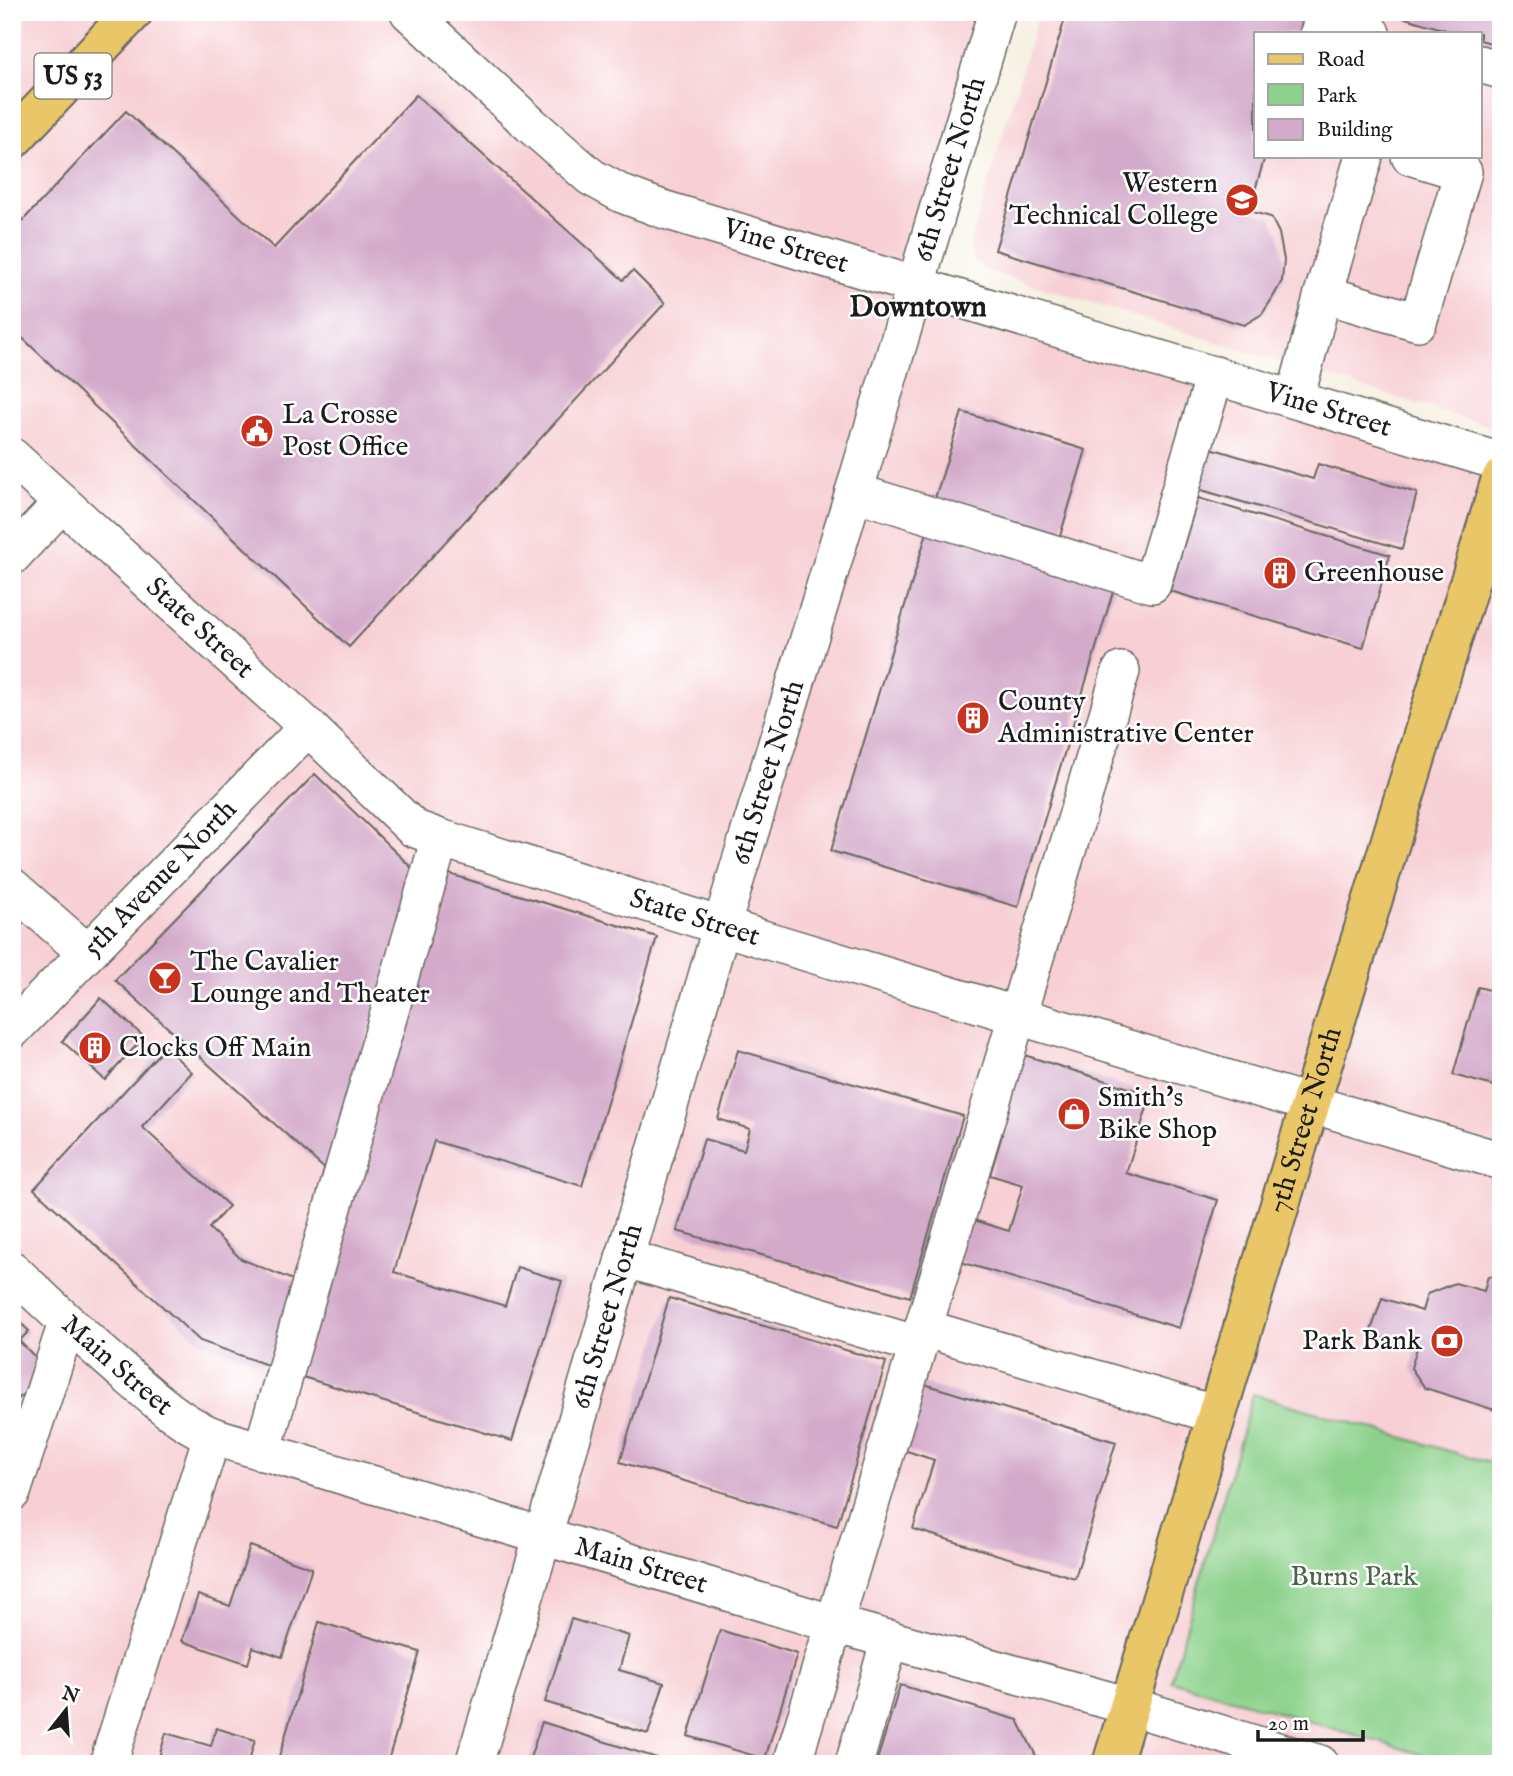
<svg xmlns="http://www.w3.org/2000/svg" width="1513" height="1776" viewBox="0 0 1513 1776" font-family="'IM FELL English',serif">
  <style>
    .built { fill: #f7cfd4; fill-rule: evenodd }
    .green { fill: #8cd18b; stroke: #547654; stroke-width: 2 }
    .building { fill: #d4aacb }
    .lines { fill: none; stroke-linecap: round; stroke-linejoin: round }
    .minor-casing { stroke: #686660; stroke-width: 40 }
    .major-casing { stroke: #686660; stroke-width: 42 }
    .highway-casing { stroke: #686660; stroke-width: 42 }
    .minor { stroke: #fff; stroke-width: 37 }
    .major { stroke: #e9c769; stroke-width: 38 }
    .highway { stroke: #e9c769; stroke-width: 38 }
    .labels { text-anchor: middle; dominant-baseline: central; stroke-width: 5; stroke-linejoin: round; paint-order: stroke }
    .shield { fill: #fff; stroke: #606060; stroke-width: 2 }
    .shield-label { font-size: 26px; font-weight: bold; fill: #1c1c1c }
    .street-label { font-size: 28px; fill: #1c1c1c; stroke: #fff }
    .poi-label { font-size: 28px; fill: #1c1c1c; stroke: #fff; text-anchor: start }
    .park-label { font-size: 28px; fill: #496448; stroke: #fff }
    .neighbourhood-label { font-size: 30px; font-weight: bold; fill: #1c1c1c; stroke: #fff }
  </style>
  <rect width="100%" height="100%" fill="#fff"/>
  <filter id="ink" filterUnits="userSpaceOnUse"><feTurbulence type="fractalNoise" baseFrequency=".0143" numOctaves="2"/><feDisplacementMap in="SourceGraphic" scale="14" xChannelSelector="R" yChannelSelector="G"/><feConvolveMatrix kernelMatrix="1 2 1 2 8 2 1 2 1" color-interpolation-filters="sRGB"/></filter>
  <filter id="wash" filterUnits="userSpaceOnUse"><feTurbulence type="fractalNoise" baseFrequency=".00686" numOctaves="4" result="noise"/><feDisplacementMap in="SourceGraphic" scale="28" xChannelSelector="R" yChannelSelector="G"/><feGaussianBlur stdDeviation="1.57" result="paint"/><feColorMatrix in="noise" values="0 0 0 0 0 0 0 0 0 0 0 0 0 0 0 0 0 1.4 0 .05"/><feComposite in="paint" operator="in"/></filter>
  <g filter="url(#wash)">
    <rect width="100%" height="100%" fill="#f6efdf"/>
    <g class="built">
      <polygon points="12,12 997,12 915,284 1501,462 1501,1764 12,1764"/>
      <path d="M1039,12H1501V430L988,271L975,262L970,253V245ZM1256,33H1480V156H1256Z"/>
    </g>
    <polygon class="green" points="1253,1394 1501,1466 1501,1764 1454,1764 1171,1681"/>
    <g id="blocks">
      <g class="building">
        <polygon points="1067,12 1305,12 1299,33 1256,33 1256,156 1265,156 1249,211 1271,217 1279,233 1284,260 1282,281 1272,299 1262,314 1244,325 995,250"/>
        <polygon points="1385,12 1501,12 1501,46 1480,40 1480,33 1456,33"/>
        <polygon points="416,95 623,280 633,271 665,303 349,647 12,328 12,232 126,111 274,248"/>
        <polygon points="962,412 1086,450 1060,536 935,498"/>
        <polygon points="1201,445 1313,479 1318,464 1417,493 1402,549 1188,486"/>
        <polygon points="1198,498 1390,555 1363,648 1170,591"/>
        <polygon points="928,529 1115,585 1018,907 831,851"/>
        <polygon points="315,774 415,871 328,1172 115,980"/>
        <polygon points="446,873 657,937 582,1186 434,1141 394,1272 505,1306 517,1267 562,1281 512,1441 293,1374"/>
        <polygon points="1478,987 1501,993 1501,1088 1453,1075"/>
        <polygon points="101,998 144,1037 105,1080 62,1041"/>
        <polygon points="165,1047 192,1072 142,1127 229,1206 209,1228 241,1259 298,1282 273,1367 200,1341 34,1189"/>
        <polygon points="738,1050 963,1116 910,1297 677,1231 704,1139 744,1150 750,1129 718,1119"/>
        <polygon points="1021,1054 1151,1095 1126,1173 1218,1200 1179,1328 951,1259 964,1217 1009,1231 1023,1185 990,1175 1002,1135 996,1131"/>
        <polygon points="1488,1276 1501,1279 1501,1412 1425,1388 1411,1368 1417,1348 1370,1334 1382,1298 1422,1311 1427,1294 1455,1283 1484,1291"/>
        <polygon points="669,1298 886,1362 837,1526 620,1462"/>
        <polygon points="12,1315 29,1331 19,1341 48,1370 12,1405"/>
        <polygon points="924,1384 1116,1442 1075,1578 913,1529 934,1460 904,1450"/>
        <polygon points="250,1546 312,1568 282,1657 253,1647 248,1664 182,1641 198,1595 230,1606"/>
        <polygon points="571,1619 629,1636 619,1670 664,1683 648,1734 545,1702"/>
        <polygon points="319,1622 420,1652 387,1764 277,1764"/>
        <polygon points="720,1630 797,1654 765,1759 688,1736"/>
        <polygon points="900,1685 1018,1720 1040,1764 876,1764"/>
        <polygon points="542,1722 673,1763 673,1764 528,1764"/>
        <polygon points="216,1728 255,1740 248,1764 157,1764 166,1733 211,1746"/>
      </g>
    </g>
  </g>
  <g filter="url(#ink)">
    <use href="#blocks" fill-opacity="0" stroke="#686660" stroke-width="2"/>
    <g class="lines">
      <defs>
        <g id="minor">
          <path id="s1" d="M409,12L530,124L591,177L622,194L662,209L1501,462"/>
          <polyline points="1319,33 1323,20 1371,33"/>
          <polyline points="1480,64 1501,70"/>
          <polyline points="1323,294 1364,156"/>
          <polyline points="1295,399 1323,294 1418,322 1463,172 1410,156"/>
          <path id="s2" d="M12,457L308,727L413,828L440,838L769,941L1501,1161"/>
          <polyline points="854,492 1152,584 1215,375"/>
          <polyline points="12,556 62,503"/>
          <polyline points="12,887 87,953"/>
          <path id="s3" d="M12,1030L308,727"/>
          <polyline points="624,1258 918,1345"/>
          <path id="s4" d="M12,1270C47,1304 83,1337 120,1369C150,1395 176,1420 212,1436L834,1624L1129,1706L1320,1764"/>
          <polyline points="923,1328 1217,1415"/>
          <polyline points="262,1452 440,838"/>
          <polyline points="12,1492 67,1323"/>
          <polyline points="108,1764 212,1436"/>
          <path id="s5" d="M474,1764L543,1536L737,874L854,492L997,12"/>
          <polyline points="792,1764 1121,671"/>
          <polyline points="854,1764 890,1639"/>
        </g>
        <g id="major">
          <path id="s6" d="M1112,1764L1300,1138L1501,479"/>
        </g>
        <polyline id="highway" points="12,140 133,12"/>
      </defs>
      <use href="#minor" class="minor-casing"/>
      <use href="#major" class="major-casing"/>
      <use href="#highway" class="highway-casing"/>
      <use href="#minor" class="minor"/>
      <use href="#major" class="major"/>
      <use href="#highway" class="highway"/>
    </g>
  </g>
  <defs>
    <symbol id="university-disc" viewBox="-11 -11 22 22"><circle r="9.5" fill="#c8321e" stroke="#fff"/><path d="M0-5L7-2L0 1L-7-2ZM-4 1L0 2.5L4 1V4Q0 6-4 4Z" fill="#fff"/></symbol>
    <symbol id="civic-disc" viewBox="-11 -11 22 22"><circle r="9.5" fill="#c8321e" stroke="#fff"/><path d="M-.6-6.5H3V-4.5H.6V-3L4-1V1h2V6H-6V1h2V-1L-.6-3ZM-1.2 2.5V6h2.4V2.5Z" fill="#fff"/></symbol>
    <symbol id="building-disc" viewBox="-11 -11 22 22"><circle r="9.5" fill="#c8321e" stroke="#fff"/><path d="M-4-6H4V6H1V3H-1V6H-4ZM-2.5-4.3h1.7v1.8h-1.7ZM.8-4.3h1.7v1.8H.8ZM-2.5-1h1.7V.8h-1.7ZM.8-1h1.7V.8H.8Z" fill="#fff"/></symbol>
    <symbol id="bar-disc" viewBox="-11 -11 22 22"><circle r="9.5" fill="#c8321e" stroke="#fff"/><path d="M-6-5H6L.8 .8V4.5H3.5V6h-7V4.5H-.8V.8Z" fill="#fff"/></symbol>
    <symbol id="shop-disc" viewBox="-11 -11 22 22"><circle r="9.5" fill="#c8321e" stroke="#fff"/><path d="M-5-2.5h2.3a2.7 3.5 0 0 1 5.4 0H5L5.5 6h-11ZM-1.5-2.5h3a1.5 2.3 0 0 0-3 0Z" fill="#fff"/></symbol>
    <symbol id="bank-disc" viewBox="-11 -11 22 22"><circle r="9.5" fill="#c8321e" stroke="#fff"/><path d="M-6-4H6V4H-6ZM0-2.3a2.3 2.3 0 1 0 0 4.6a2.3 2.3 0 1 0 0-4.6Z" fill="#fff"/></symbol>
  </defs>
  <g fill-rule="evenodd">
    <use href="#university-disc" x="1223" y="181" width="38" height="38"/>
    <use href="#civic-disc" x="238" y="412" width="38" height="38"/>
    <use href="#building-disc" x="1261" y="554" width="38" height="38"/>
    <use href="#building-disc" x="954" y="699" width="38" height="38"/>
    <use href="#bar-disc" x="146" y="959" width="38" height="38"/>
    <use href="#building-disc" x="76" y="1029" width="38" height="38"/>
    <use href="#shop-disc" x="1055" y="1095" width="38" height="38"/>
    <use href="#bank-disc" x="1428" y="1322" width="38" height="38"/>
  </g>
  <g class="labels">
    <rect class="shield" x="34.5" y="53.5" width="77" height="45" rx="5"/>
    <g class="shield-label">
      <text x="73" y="76">US 53</text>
    </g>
    <g class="street-label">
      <text stroke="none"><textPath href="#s5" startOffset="1664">6th Street North</textPath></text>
      <text stroke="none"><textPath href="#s1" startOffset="453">Vine Street</textPath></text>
      <text stroke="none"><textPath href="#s1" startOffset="1020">Vine Street</textPath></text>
      <text stroke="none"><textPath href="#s2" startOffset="254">State Street</textPath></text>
      <text stroke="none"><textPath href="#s5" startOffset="1034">6th Street North</textPath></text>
      <text stroke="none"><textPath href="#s3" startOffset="212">5th Avenue North</textPath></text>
      <text stroke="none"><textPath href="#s2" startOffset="842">State Street</textPath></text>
      <text stroke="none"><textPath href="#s6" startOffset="672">7th Street North</textPath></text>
      <text stroke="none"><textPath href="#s5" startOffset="467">6th Street North</textPath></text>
      <text stroke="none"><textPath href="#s4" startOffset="142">Main Street</textPath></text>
      <text stroke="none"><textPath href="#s4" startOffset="709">Main Street</textPath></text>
    </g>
    <g class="poi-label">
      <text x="1218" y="184" text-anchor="end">Western<tspan x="1218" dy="32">Technical College</tspan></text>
      <text x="282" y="415">La Crosse<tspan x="282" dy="32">Post Office</tspan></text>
      <text x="1304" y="573">Greenhouse</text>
      <text x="998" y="702">County<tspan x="998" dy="32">Administrative Center</tspan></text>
      <text x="190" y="962">The Cavalier<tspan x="190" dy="32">Lounge and Theater</tspan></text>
      <text x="119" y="1048">Clocks Off Main</text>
      <text x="1098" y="1098">Smith's<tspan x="1098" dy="32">Bike Shop</tspan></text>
      <text x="1422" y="1341" text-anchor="end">Park Bank</text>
    </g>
    <g class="park-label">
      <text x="1354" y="1577">Burns Park</text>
    </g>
    <g class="neighbourhood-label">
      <text x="918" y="308">Downtown</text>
    </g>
  </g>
  <rect width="1513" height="1776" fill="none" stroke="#fff" stroke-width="42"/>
  <rect x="1254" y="32" width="228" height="126" fill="#ffffff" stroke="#a4a4a4" stroke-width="2"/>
  <rect x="1268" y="54" width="35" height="10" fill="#e9c769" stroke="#a4a4a4" stroke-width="2"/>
  <text x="1317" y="66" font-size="21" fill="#1c1c1c">Road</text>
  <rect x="1268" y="84" width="35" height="21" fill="#8cd18b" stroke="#a4a4a4" stroke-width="2"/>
  <text x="1317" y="102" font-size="21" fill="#1c1c1c">Park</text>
  <rect x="1268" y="119" width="35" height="21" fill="#d4aacb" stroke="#a4a4a4" stroke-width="2"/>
  <text x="1317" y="136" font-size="21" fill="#1c1c1c">Building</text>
  <g transform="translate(66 1710) rotate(17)" stroke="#ffffff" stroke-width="5" paint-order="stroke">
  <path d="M0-5L12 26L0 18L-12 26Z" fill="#1c1c1c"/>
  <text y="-10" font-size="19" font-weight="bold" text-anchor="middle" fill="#1c1c1c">N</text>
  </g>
  <path d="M1258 1730v10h105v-10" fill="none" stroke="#1c1c1c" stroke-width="3.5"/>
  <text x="1268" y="1730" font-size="21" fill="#1c1c1c" stroke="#ffffff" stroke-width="5" paint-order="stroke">20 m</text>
</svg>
